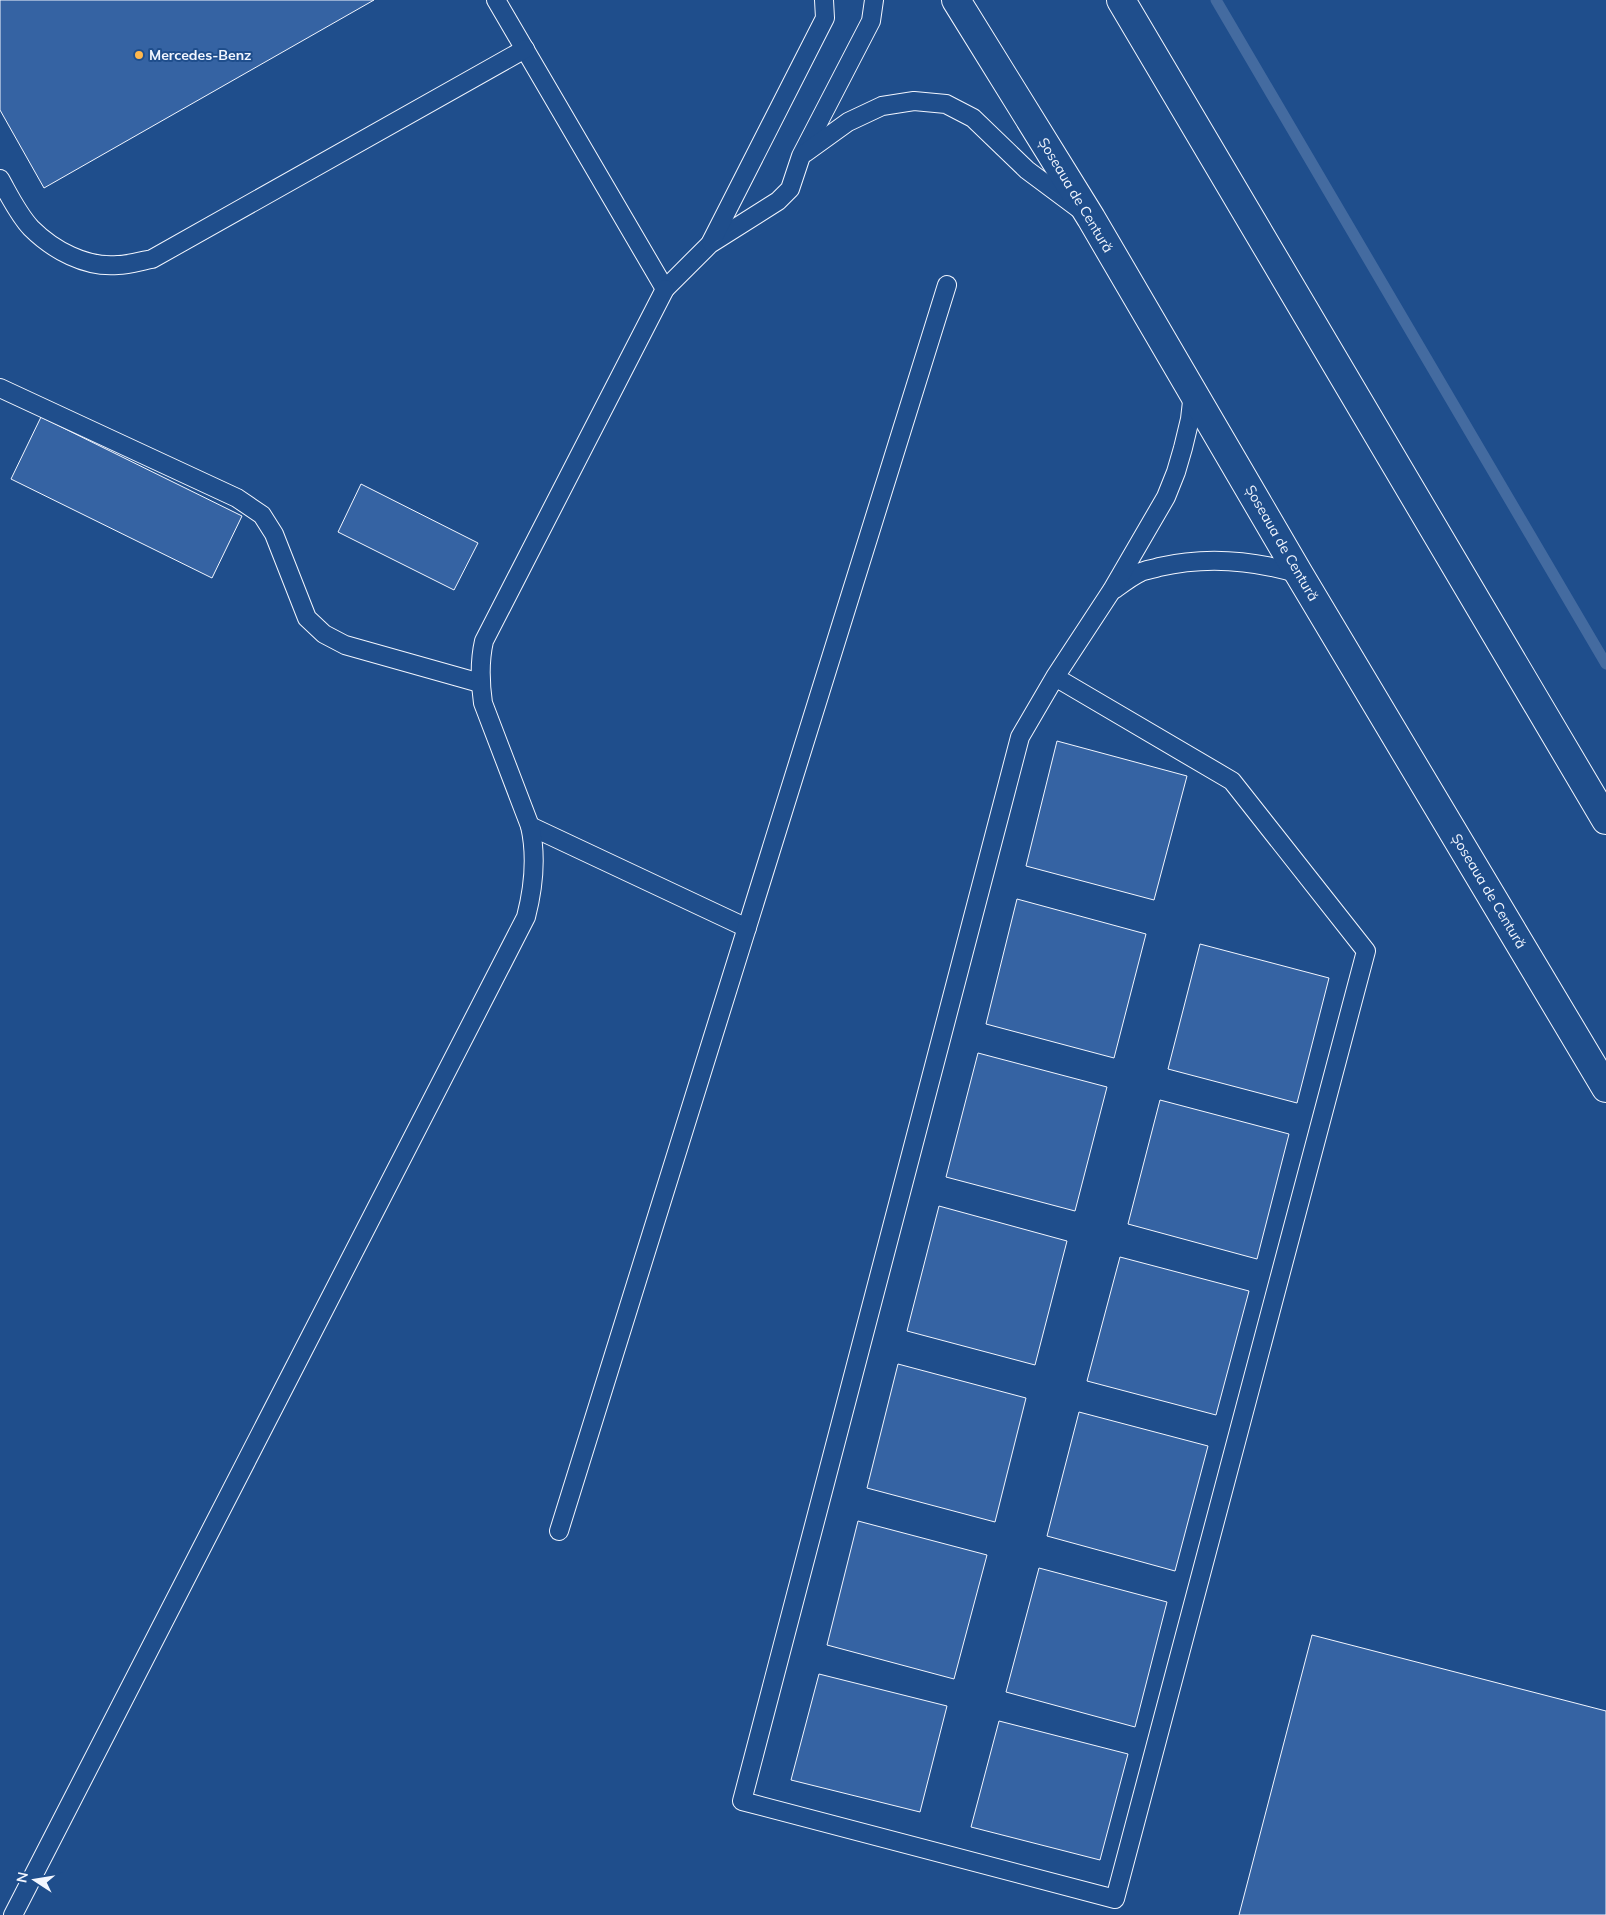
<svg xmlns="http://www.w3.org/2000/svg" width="1606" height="1915" viewBox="0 0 1606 1915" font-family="Mulish,sans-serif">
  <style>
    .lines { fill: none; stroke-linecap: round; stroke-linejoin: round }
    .stream { stroke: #446ba0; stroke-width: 11 }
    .building { fill: #3563a3; stroke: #f2f6ff }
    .service-casing { stroke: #f2f6ff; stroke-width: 20 }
    .primary-casing { stroke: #f2f6ff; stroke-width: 30 }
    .service { stroke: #1f4e8c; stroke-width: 18 }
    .primary { stroke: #1f4e8c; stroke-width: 28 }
    .poi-dot { fill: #ffb74d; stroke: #1f4e8c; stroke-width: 2 }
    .labels { text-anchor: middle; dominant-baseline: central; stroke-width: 4; stroke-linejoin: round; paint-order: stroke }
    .poi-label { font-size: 14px; font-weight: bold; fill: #f2f6ff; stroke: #1f4e8c; text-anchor: start }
    .street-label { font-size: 14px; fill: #f2f6ff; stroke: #1f4e8c }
  </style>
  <rect width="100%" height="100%" fill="#1f4e8c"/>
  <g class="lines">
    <polyline class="stream" points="1216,0 1606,664"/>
  </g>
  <g class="building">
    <polygon points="0,0 374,0 44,188 0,110"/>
    <polygon points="41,417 242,516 212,578 11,479"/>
    <polygon points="361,484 478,543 454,590 338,532"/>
    <polygon points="1057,741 1187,776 1154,900 1026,866"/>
    <polygon points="1017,899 1146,934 1114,1058 986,1024"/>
    <polygon points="1200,944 1329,978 1297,1103 1168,1069"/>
    <polygon points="978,1053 1107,1087 1075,1211 946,1177"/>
    <polygon points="1160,1100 1289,1134 1257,1259 1128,1224"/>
    <polygon points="939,1206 1067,1241 1035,1365 907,1331"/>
    <polygon points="1120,1257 1249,1291 1216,1415 1087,1381"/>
    <polygon points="898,1364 1026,1398 995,1522 867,1488"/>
    <polygon points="1079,1412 1208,1446 1175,1571 1047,1536"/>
    <polygon points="858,1521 987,1555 954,1679 827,1645"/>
    <polygon points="1039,1568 1167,1602 1135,1727 1006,1692"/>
    <polygon points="1312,1635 1606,1711 1606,1915 1239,1915"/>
    <polygon points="819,1674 947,1706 920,1812 791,1780"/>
    <polygon points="999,1721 1128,1754 1100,1860 971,1827"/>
  </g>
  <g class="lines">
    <defs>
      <g id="service">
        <polyline points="496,0 665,289 710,244 778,201 790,189 801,156 871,21 874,0"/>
        <polyline points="805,153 848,122 882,106 914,101 946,104 973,118 1027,170 1078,208"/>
        <path d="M0,179C9,195 18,214 31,228C53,250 86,268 118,265C129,265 141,261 152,259L525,49"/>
        <polyline points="711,242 825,18 824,0"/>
        <polyline points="0,388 237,498 262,515 274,534 307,618 324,634 345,645 480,683"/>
        <path d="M1115,589C1123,583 1132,576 1141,572C1146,570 1153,569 1159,567C1206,556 1253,560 1299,574"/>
        <polyline points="1055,677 1232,781 1366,951 1115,1899 742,1801 1020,737 1055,677 1112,590 1166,497 1176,472 1183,448 1190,419 1193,393"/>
        <polyline points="530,826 747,928"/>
        <polyline points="559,1531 947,285"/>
        <path d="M13,1915L526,917C534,886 537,857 530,826L483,703C480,682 479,663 484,641L665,289"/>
      </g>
      <g id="primary">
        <polyline points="956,0 1091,218 1299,574 1606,1088"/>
        <polyline points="1121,0 1606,820"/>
      </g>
    </defs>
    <use href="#service" class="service-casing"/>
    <use href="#primary" class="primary-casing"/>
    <use href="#service" class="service"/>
    <use href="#primary" class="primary"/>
  </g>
  <circle class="poi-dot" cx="139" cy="55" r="5"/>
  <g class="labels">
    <g class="poi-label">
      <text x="149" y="55">Mercedes-Benz</text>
    </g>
    <g class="street-label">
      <text transform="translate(1076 195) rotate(59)">Șoseaua de Centură</text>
      <text transform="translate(1282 543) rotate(60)">Șoseaua de Centură</text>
      <text transform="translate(1489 891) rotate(59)">Șoseaua de Centură</text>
    </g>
  </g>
  <g transform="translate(35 1880) rotate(282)" stroke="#1f4e8c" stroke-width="4" paint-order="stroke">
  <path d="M0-4L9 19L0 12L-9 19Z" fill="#f2f6ff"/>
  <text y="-8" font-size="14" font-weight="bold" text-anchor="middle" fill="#f2f6ff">N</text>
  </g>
</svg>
